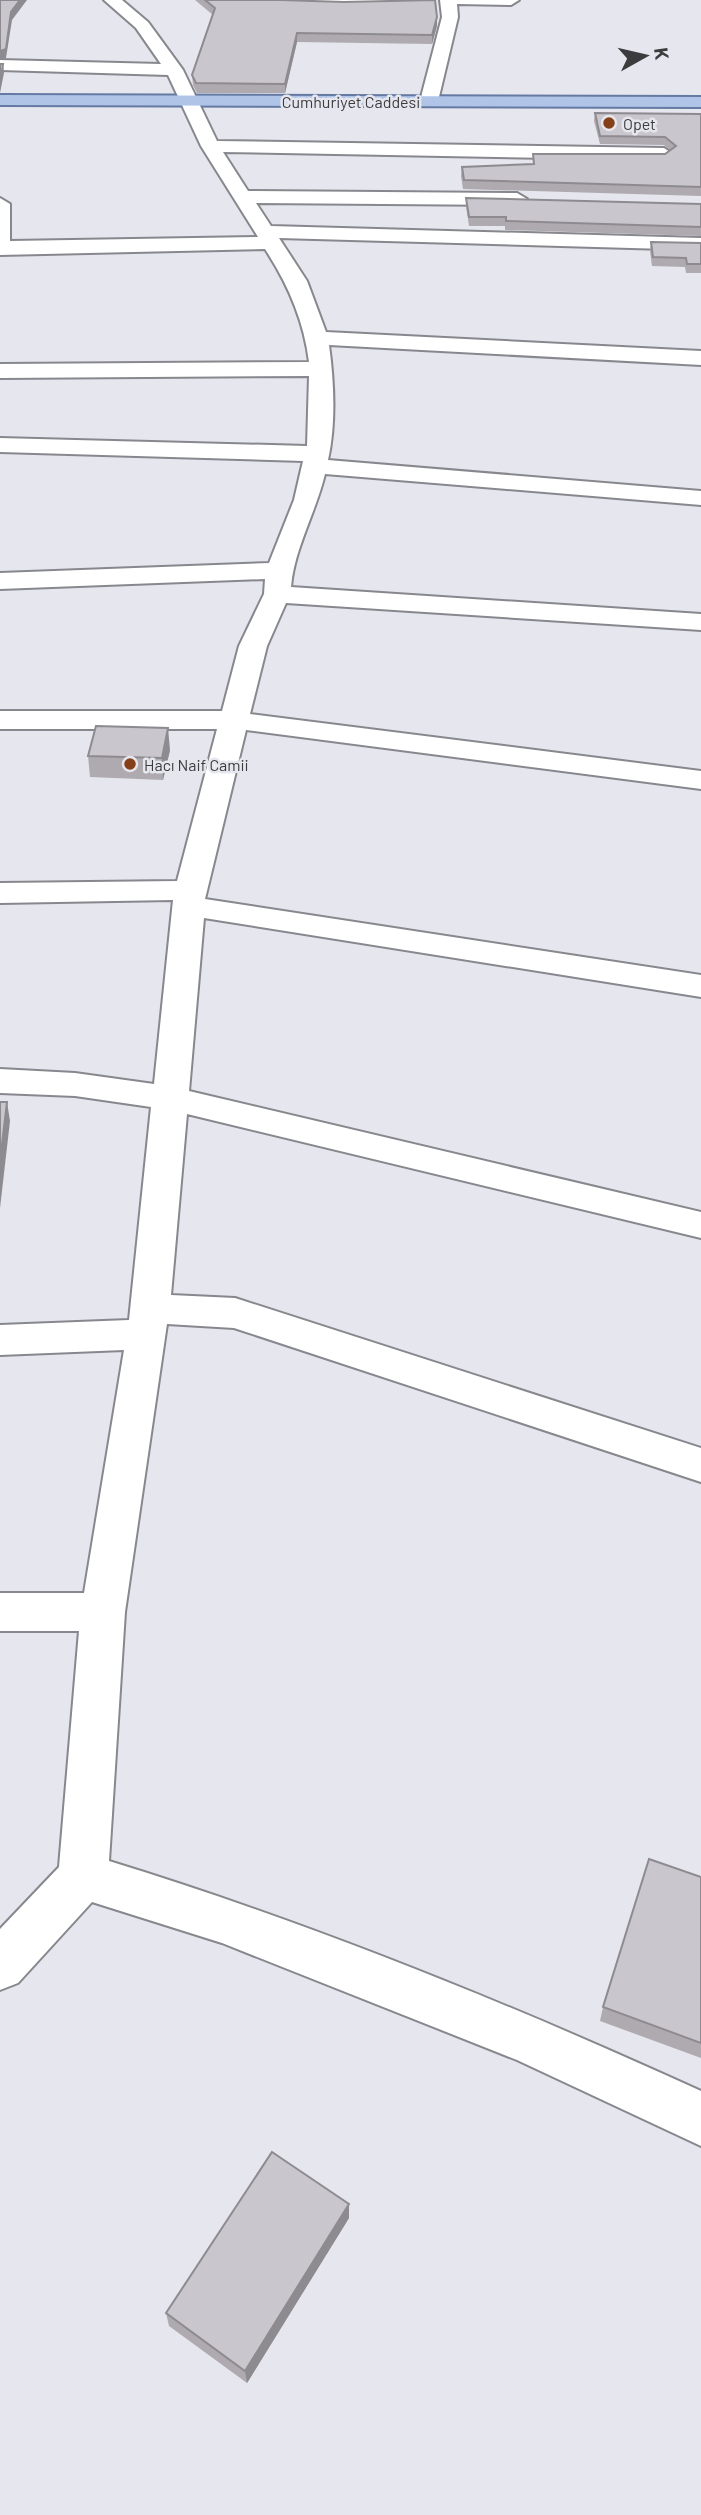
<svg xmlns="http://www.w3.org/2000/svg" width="701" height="2515" viewBox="0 0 701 2515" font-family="Barlow,sans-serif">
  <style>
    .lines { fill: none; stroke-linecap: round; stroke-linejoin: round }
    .minor-casing { stroke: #87878e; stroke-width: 4 }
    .major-casing { stroke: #657aa3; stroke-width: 4 }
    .minor { fill: #fff; fill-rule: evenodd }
    .major { fill: #b0c4e8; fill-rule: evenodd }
    .wall { fill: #aeaab0 }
    .shaded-wall { fill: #8d8b90 }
    .building { fill: #cac6cd; stroke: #8d8b90; stroke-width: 2 }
    .poi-dot { fill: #854019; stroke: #e6e6ee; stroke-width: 2.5 }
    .labels { text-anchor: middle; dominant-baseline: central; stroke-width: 5; stroke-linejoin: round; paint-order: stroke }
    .far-street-label { font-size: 16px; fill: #3c3c3f; stroke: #e6e6ee }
    .far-poi-label { font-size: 16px; fill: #3c3c3f; stroke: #e6e6ee; text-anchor: start }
  </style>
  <rect width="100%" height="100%" fill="#e6e6ee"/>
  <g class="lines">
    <defs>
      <g id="minor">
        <path d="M104,0H122L148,22L183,70L217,141L664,148L673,154L664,160L223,152L248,191L517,193L527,199L517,205L256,203L271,226L701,238V250L279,238L307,281L326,332L701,351V365L329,345C334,381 336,424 328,460L701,491V505L325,474C316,512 294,549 291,587L701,614V630L286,603L267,646L250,714L701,771V789L246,730L205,899L701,975V997L204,918L189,1091L701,1212V1238L187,1114L171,1295L235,1298L701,1448V1482L234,1328L167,1324L125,1612L109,1861C311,1923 508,2003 701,2091V2146L517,2060L222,1943L92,1902L18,1983L0,1990V1929L59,1867L79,1631H0V1593H84L124,1350L0,1355V1325L129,1320L151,1107L75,1096L0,1093V1069L75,1073L154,1084L173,900L0,903V883L177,881L217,729H0V711H222L239,646L264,594L265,579L0,589V573L269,563L294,500L303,461L0,452V438L307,446L309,376L0,378V364L309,362C304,321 288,284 265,249L0,255V198L10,204V241L258,237L201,146L168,75L0,70V60L161,64L136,28Z"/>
        <polygon points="228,0 432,0 424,5 344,8 236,5"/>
        <polygon points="440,0 519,0 511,5 457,4 458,17 438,101 429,106 420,101 442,17"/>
      </g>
      <polygon id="major" points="0,95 701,97 701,107 0,105"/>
    </defs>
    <use href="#minor" class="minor-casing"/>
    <use href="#major" class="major-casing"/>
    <use href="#minor" class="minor"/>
    <use href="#major" class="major"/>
  </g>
  <g class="wall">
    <polygon points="195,0 281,0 437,17 437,26 432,44 297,42 285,93 197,93 193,85 192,75 213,15"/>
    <polygon points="595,113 701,114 701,196 463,189 461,176 462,167 533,164 533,154 665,154 670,150 664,145 600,144 594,121"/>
    <polygon points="466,198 701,204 701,236 505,230 505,226 469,226 466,206"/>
    <polygon points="651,242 701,243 701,273 686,273 685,267 652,266 650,251"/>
    <polygon points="170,750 163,780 90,777 88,756"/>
    <polygon points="701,1877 701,2058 600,2021 603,2007"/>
    <polygon points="349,2218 247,2383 169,2326 166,2313"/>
  </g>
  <g class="shaded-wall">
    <polygon points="20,0 27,0 12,20 6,58 0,59 0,51 11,12"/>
    <polygon points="437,17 437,26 432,44 432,35"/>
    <polygon points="297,33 297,42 285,93 285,84"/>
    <polygon points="3,64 4,73 0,93 0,84"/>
    <polygon points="168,728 170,750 163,780 162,758"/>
    <polygon points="7,1102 10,1121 0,1208 0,1161"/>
    <polygon points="349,2204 349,2218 247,2383 245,2371"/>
  </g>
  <g class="building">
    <polygon points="0,0 20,0 11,12 6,49 0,51"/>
    <polygon points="205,0 281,0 344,2 435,0 437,17 432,35 297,33 285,84 196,83 192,75 215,8"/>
    <polygon points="0,64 3,64 0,84"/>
    <polygon points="595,113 701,114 701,187 464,180 462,167 534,164 533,154 665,154 676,146 665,137 600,136"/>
    <polygon points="466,198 701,204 701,227 506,221 506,217 469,217"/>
    <polygon points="651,242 701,243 701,264 687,264 686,258 653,257"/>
    <polygon points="96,726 168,728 162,758 88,756"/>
    <polygon points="0,1102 7,1102 0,1161"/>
    <polygon points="649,1859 701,1877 701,2043 603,2007"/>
    <polygon points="272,2152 349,2204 245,2371 166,2313"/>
  </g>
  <g class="poi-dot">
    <circle cx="609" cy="123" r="7"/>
    <circle cx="130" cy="764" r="7"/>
  </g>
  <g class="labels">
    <g class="far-street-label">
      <text x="351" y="101">Cumhuriyet Caddesi</text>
    </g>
    <g class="far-poi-label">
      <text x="623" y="123">Opet</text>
      <text x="144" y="764">Hacı Naif Camii</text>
    </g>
  </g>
  <g transform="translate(645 56) rotate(82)" stroke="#e6e6ee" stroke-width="5" paint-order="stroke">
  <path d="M0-5L12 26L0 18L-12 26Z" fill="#3c3c3f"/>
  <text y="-10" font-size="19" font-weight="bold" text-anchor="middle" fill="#3c3c3f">K</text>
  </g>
</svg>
